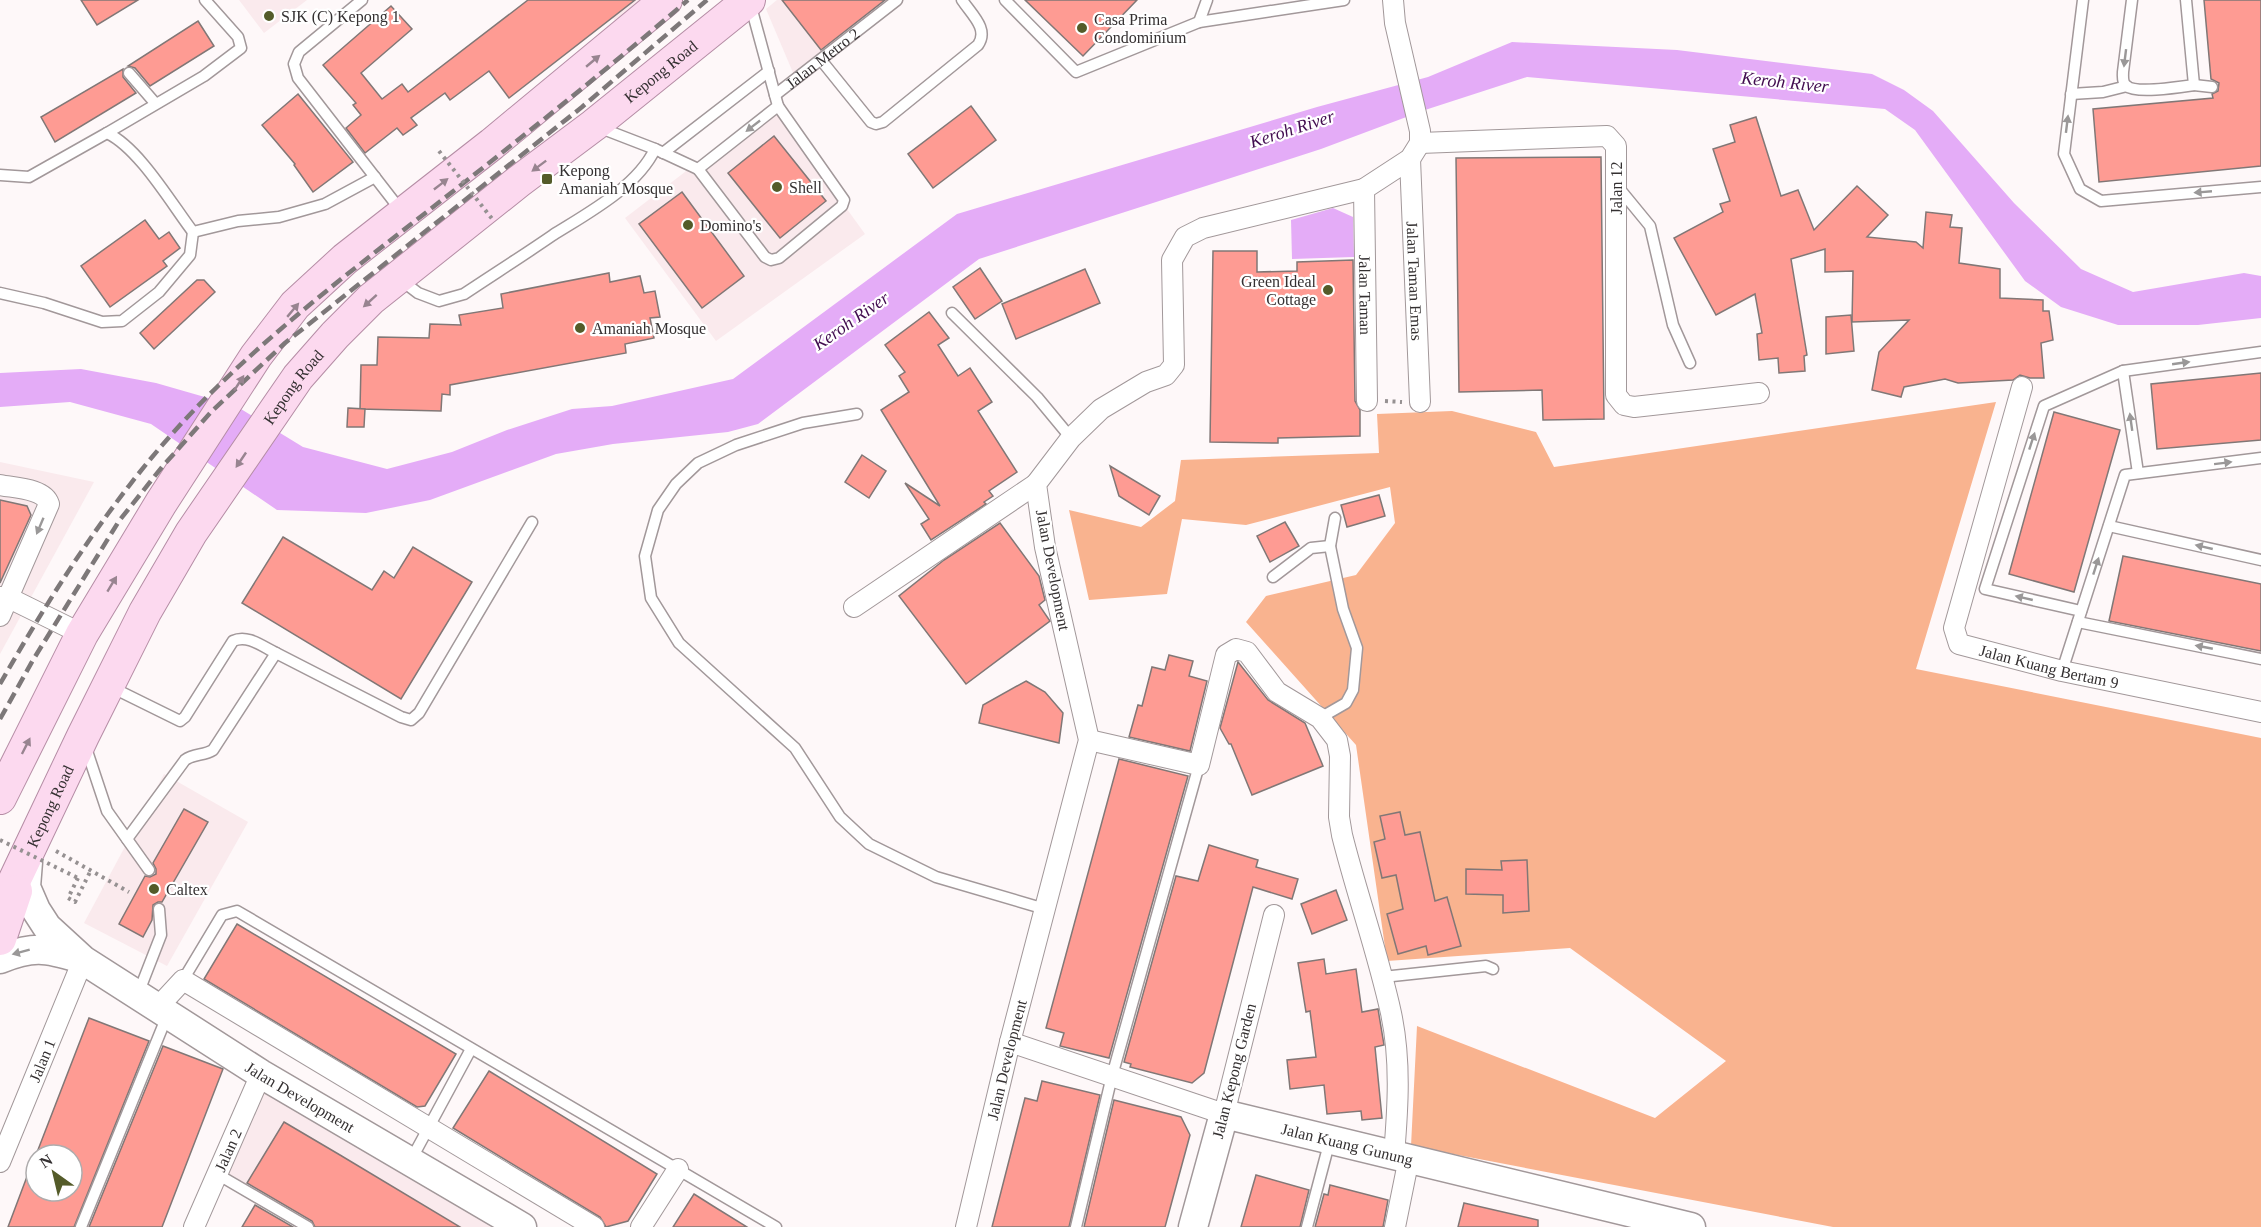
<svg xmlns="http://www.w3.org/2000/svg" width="2261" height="1227" viewBox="0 0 2261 1227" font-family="Georgia,serif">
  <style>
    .built { fill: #faeaed }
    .forest { fill: #f9b38f }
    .water { fill: #e4acf7 }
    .building { fill: #fe9b93; stroke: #817776; stroke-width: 1.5 }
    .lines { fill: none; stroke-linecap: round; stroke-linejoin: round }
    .lane-casing { stroke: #a2989a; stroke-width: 13 }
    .street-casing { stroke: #a2989a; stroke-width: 22 }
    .secondary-casing { stroke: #a2989a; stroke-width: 31 }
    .primary-casing { stroke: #b58da5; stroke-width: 34 }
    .path { stroke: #969192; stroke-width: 4; stroke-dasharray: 3 4.5; stroke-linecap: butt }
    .lane { stroke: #fff; stroke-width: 10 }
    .street { stroke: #fff; stroke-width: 20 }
    .secondary { stroke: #fff; stroke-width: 28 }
    .primary { stroke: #fcd9ef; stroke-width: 32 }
    .rail { stroke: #7d7879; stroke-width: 4.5; stroke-dasharray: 12 6; stroke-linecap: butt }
    .path-bridge { stroke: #969192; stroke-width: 4; stroke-dasharray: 3 4.5; stroke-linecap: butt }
    .oneway { fill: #9a9898 }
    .oneway2 { fill: #988490 }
    .poi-dot { fill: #545b29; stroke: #fff; stroke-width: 2 }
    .labels { text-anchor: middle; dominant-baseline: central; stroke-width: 4.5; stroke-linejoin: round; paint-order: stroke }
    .poi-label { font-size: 16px; fill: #343031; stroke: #fff; text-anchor: start }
    .street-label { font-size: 16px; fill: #343031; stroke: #fff }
    .water-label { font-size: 18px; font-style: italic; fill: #420d50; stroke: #fff }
  </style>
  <rect width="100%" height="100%" fill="#fef8f9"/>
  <g class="built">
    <polygon points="239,0 307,0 264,33"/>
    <polygon points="598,0 645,0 617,23"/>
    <polygon points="777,0 889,0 794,75 766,9"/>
    <polygon points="772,105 865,234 716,341 625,218"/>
    <polygon points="0,462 94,482 0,654"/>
    <polygon points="164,774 248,822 167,966 84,923"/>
    <polygon points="262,1089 497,1227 318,1227 226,1173"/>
  </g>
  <polygon class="forest" points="1996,402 1916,669 2261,738 2261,1227 1833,1227 1411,1146 1417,1026 1655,1118 1726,1061 1570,948 1387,961 1356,745 1246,622 1266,596 1356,575 1395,523 1390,487 1246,525 1182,519 1167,594 1089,600 1069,510 1141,527 1175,501 1181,460 1379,453 1377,414 1452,411 1536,432 1554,467"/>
  <g class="water">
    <polygon points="1512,42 1677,50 1872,74 1904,90 1933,111 2014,203 2081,269 2133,292 2244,273 2261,276 2261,318 2198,325 2118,325 2061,307 2025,281 1915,130 1885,109 1527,77 1425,110 1321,149 979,259 758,424 728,432 613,444 556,454 430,500 366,513 277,510 151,424 70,402 0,407 0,373 81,369 156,383 236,406 303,447 387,469 452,452 507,430 572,409 612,406 733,379 957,214 1317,107 1428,77"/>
    <polygon points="1333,208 1353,217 1354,257 1292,259 1291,220"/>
  </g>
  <g class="building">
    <polygon points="81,0 138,0 97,25"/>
    <polygon points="528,0 635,0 509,98 489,71 450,100 445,93 411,118 417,125 403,135 397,128 365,153 346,128 361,115 353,105 356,103 323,65 391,6 412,29 361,73 382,99 402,84 408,92"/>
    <polygon points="782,0 885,0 821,50"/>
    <polygon points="1025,0 1137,0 1083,56"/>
    <polygon points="2204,0 2261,0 2261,166 2099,182 2093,109 2213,98 2212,94 2218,91 2219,83 2211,79"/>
    <polygon points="198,21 214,46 150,86 135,68 128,66"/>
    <polygon points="123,69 123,77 136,93 55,142 41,117"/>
    <polygon points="298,94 353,162 313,192 294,165 295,164 262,125"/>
    <polygon points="971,106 996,140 933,188 908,154"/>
    <polygon points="1756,117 1781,196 1798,190 1814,230 1857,186 1888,215 1867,237 1916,242 1923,248 1926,212 1952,215 1950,227 1962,228 1959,263 2000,269 2000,298 2043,300 2043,311 2049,311 2053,340 2041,343 2044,378 2030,378 2020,375 2013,380 1958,383 1945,379 1904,387 1901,397 1872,390 1879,352 1909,320 1852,322 1853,271 1825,272 1825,249 1791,259 1807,355 1804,356 1805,371 1779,373 1778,358 1759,360 1757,334 1762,333 1755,294 1716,315 1674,238 1723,212 1720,204 1730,201 1713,149 1735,142 1730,125"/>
    <polygon points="774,136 826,201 780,238 728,173"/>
    <polygon points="1601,157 1604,419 1543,420 1542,390 1459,392 1456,158"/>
    <polygon points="682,192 744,276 702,308 639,224"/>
    <polygon points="145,220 159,239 169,232 180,248 163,261 167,266 110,307 81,266"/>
    <polygon points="1213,251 1257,251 1257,272 1297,271 1297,262 1353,260 1355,401 1360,410 1360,436 1278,438 1278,443 1210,442"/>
    <polygon points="980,268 1002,301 975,319 953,287"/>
    <polygon points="1085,269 1100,303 1016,339 1002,304"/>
    <polygon points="609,273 610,282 640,276 644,293 655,291 660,317 650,318 654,338 625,344 626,353 450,385 450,395 442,394 441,411 360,409 361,365 377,365 378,337 429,338 430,324 461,325 459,315 503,308 501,294"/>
    <polygon points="197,280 204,280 215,292 154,349 140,333"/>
    <polygon points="929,312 949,338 938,345 958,376 970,368 992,402 978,411 1017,472 989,491 993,496 984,502 986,504 931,540 921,524 929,519 905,483 940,506 881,410 909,392 899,376 905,372 885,345"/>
    <polygon points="1851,315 1854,351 1826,354 1826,317"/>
    <polygon points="2261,373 2261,440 2157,449 2151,384"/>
    <polygon points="348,408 365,409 364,427 347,427"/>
    <polygon points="2054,412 2120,430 2074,592 2009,574"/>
    <polygon points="862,455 886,471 869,498 845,482"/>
    <polygon points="1110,466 1160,496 1149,515 1119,496"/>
    <polygon points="1379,495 1385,516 1347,527 1341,505"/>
    <polygon points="0,500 27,506 31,515 0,583"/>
    <polygon points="1285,522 1299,546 1270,562 1257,536"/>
    <polygon points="1000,523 1039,576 1045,600 1039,605 1050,621 966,684 899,596 944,560"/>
    <polygon points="283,537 372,590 384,571 394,578 413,547 472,582 401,699 242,603"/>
    <polygon points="2123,556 2261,584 2261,651 2109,621"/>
    <polygon points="1169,655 1193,661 1189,676 1207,681 1190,751 1129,737 1138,705 1142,706 1152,667 1165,670"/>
    <polygon points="1238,662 1268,700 1305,723 1323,766 1252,795 1231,744 1229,744 1220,728"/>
    <polygon points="1026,681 1045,692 1063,713 1059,743 979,723 983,705"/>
    <polygon points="1119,759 1188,776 1109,1058 1060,1046 1064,1033 1046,1028"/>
    <polygon points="184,809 208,822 162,902 158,902 153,905 152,920 143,937 119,924 145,876 150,877 156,874 156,869 153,863"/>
    <polygon points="1400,812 1405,835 1420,832 1435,901 1447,897 1461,946 1428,955 1426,946 1398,954 1387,914 1403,909 1396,875 1382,878 1374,842 1385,839 1380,816"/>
    <polygon points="1209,845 1258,860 1256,867 1298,879 1292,899 1253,887 1204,1073 1192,1083 1130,1067 1131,1064 1124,1062 1176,876 1198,881"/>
    <polygon points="1527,860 1529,911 1503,913 1503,895 1466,894 1466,869 1502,870 1501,861"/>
    <polygon points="1336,890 1347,920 1312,934 1301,904"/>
    <polygon points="237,924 456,1054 425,1106 417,1107 204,979"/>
    <polygon points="1324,959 1326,974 1356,969 1362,1012 1378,1009 1384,1045 1375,1047 1382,1118 1362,1120 1361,1111 1327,1114 1324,1085 1290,1089 1287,1060 1316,1057 1310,1011 1306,1012 1298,963"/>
    <polygon points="89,1018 149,1041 74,1227 8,1227 34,1158 36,1158 36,1191 72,1191 72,1155 36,1155"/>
    <polygon points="163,1046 223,1069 162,1227 89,1227"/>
    <polygon points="489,1071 657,1174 628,1221 606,1227 600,1217 453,1128"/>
    <polygon points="1042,1081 1100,1095 1069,1227 992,1227 1025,1098 1037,1101"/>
    <polygon points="1114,1100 1181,1117 1190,1135 1165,1227 1084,1227"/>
    <polygon points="284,1122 340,1155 460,1227 315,1227 312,1221 247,1183"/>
    <polygon points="1256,1175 1309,1190 1300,1227 1241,1227"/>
    <polygon points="1330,1185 1388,1200 1383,1227 1315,1227 1324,1194 1328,1195"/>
    <polygon points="694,1194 713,1206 747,1227 673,1227"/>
    <polygon points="1464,1203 1538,1220 1538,1227 1458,1227"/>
    <polygon points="255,1205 293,1227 242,1227"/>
  </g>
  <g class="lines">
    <defs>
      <g id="lane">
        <polyline points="362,0 299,52 294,64 298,78 402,212"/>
        <polyline points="1005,0 1076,72 1199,22 1344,0"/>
        <polyline points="2083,0 2064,154 2080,189 2101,201 2261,187"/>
        <path d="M2132,0L2123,72C2123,76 2122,82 2126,86C2137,94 2180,87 2194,85L2186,0"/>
        <polyline points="1199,22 1207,0"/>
        <path d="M821,60L871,122L876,124L883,122L978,45C989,29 972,15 962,0"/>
        <polyline points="129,73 155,103"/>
        <polyline points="2194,85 2212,87"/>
        <polyline points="2071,94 2103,92 2127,86"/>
        <path id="s1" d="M775,95L897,0"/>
        <polyline points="598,127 655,149 698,169 778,106 750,3"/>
        <polyline points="107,133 204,76 241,48 238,37 205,0"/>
        <polyline points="663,153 769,71"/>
        <polyline points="698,169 765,257 771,260 779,258 842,206 844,200 778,106"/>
        <path d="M0,175L29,177L107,133C139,148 171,203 193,232L238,221L279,217L325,204L375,177"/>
        <polyline points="1618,187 1650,226 1673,325 1690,363"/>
        <path d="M401,280L418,293L439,301L464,294C494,274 524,255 553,235C588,213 637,187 655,149"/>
        <polyline points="0,293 44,303 102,322 122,321 159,292 190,255 193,232"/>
        <polyline points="952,313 1037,397 1071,438"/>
        <polyline points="2123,371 2138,473"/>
        <polyline points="857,414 803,423 736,445 698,463 676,484 658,510 645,556 651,598 679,643 795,748 840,817 869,844 936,877 1045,909"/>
        <polyline points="2109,526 2261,560"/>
        <polyline points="1273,577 1311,548 1330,546"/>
        <polyline points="2081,611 1985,589 2044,406 2123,371 2261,352"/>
        <polyline points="2078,622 2261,659"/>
        <polyline points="2062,671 2125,475 2261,458"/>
        <path d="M109,686L180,721L185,717L233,641C248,634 263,647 276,653"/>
        <polyline points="1320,718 1346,703 1353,690 1357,648 1343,609 1330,546 1335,518"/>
        <polyline points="85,745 107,811 149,870"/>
        <path d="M127,839L185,760C194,753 204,756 213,750L276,653L401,717L411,720L419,713L532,522"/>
        <polyline points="1383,977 1486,966 1493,969"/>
        <polyline points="183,980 222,915 237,911 776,1227"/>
        <polyline points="138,994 161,935 159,909"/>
        <polyline points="411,1160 471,1049"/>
        <polyline points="217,1174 308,1227"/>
        <polyline points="81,1227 167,1016"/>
        <polyline points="1076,1227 1112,1076 1199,765"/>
        <polyline points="1307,1227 1330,1140"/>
      </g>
      <g id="street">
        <polyline points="1420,143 1607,136 1616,146 1616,395 1624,405 1634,407 1759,393"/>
        <path id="s2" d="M1410,159L1420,402"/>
        <path id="s3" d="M1364,189L1367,401"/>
        <path id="s4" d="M2022,387L1954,628L1959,644L2062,671L2261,712"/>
        <path d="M0,485C14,488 44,488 49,504L0,616"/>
        <polyline points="0,597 9,598 82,634"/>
        <polyline points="854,607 1036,484"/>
        <path d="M1089,740L1199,765L1226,655L1236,649L1247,652L1277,692L1320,718L1337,740L1340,756L1339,817L1342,835C1357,895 1378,953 1391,1013C1401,1060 1398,1107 1394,1155"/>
        <polyline points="158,1007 183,980 594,1227"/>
        <polyline points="1010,1042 1224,1114 1274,915"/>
        <path id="s5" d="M0,1162L83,960"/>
        <path id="s6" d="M194,1227L261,1074"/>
        <polyline points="641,1227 678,1169"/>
        <path id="s7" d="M966,1227L1010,1042L1089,740L1045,547L1036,484L1071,438L1101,409L1146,382L1166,375L1174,365L1172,260L1185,237L1203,228L1364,189L1410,159L1420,143V131L1395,23L1393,0"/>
        <polyline points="1395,1227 1409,1158"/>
      </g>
      <g id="secondary">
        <path id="s8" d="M28,862L26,887L36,910L47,927L83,960L261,1074L522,1227"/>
        <path d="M0,959C33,946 45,948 78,958"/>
        <path id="s9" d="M1193,1227L1224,1114L1691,1227"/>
      </g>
      <g id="primary">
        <polyline points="0,798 82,634 161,503 256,356 295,305 345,259 492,144 666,0"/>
        <path id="s10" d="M0,911L83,736L145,612L191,533L298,377L335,335L371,299L518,182L594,125L749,0"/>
        <polyline points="0,939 16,891"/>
      </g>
    </defs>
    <use href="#lane" class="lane-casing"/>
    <use href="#street" class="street-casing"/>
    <use href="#secondary" class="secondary-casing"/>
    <use href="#primary" class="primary-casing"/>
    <g class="path">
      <polyline points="1385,401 1402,402"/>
      <polyline points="56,851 129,892"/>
      <polyline points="78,878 68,898 75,902 91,870"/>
    </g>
    <use href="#lane" class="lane"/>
    <use href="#street" class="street"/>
    <use href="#secondary" class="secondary"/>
    <use href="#primary" class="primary"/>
    <g class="rail">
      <path d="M0,684C61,577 128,473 217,387C283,323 356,267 428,211C516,142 603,73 688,0"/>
      <polyline points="0,719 33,660 119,521 162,467 212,411 285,343 582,107 707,0"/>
    </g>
    <g class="path-bridge">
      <polyline points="439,151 493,220"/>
      <polyline points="0,840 78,878"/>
    </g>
  </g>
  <defs><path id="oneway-solid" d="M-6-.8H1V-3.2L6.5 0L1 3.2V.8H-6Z" transform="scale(1.5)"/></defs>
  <g class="oneway">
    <use href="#oneway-solid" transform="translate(2125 58) rotate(97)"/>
    <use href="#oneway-solid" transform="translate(2067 124) rotate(-83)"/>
    <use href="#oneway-solid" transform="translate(753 126) rotate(142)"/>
    <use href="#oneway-solid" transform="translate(2203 192) rotate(175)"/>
    <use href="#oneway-solid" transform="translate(2181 363) rotate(-8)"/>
    <use href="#oneway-solid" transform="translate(2131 422) rotate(-98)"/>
    <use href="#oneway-solid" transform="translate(2032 441) rotate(-72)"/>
    <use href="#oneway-solid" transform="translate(2223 463) rotate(-7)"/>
    <use href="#oneway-solid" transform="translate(40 526) rotate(113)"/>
    <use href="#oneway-solid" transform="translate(2204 547) rotate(-167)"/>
    <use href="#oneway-solid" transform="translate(2096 566) rotate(-72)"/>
    <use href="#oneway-solid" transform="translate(2024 598) rotate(-167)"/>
    <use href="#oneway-solid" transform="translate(2204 647) rotate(-169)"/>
    <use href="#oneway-solid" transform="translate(21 952) rotate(165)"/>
  </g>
  <g class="oneway2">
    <use href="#oneway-solid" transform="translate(593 61) rotate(-40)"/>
    <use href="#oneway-solid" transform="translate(539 166) rotate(143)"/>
    <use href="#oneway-solid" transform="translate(441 184) rotate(-38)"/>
    <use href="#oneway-solid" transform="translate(370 301) rotate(138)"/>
    <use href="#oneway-solid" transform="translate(293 310) rotate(-50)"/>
    <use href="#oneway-solid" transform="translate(239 383) rotate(-57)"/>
    <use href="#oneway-solid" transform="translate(241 460) rotate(124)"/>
    <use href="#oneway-solid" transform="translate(112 584) rotate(-59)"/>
    <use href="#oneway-solid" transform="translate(26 746) rotate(-63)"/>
  </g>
  <g class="poi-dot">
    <circle cx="269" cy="16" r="6"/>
    <circle cx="1082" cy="28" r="6"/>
    <rect x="541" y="173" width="12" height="12" rx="3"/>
    <circle cx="777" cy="187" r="6"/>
    <circle cx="688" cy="225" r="6"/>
    <circle cx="1328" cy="290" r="6"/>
    <circle cx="580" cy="328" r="6"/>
    <circle cx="154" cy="889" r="6"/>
  </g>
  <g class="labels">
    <g class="poi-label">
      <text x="281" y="16">SJK (C) Kepong 1</text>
      <text x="1094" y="19">Casa Prima<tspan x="1094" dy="18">Condominium</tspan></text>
      <text x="559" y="170">Kepong<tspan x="559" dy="18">Amaniah Mosque</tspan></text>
      <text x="789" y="187">Shell</text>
      <text x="700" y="225">Domino's</text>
      <text x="1316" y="281" text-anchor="end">Green Ideal<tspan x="1316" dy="18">Cottage</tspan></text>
      <text x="592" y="328">Amaniah Mosque</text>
      <text x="166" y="889">Caltex</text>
    </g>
    <g class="street-label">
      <text stroke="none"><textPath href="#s1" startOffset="60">Jalan Metro 2</textPath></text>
      <text stroke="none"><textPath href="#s10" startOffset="1088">Kepong Road</textPath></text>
      <text transform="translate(1616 188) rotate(-90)">Jalan 12</text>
      <text stroke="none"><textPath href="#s2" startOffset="122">Jalan Taman Emas</textPath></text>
      <text stroke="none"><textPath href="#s3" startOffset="106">Jalan Taman</textPath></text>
      <text stroke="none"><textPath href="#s10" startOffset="602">Kepong Road</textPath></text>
      <text transform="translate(1053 570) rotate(79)">Jalan Development</text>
      <text stroke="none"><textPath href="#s4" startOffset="360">Jalan Kuang Bertam 9</textPath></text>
      <text stroke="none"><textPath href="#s10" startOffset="116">Kepong Road</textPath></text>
      <text stroke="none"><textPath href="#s7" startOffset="172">Jalan Development</textPath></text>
      <text stroke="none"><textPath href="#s5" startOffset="110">Jalan 1</textPath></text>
      <text transform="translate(1234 1071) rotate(-76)">Jalan Kepong Garden</text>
      <text stroke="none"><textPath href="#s8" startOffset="376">Jalan Development</textPath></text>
      <text stroke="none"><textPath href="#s9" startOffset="244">Jalan Kuang Gunung</textPath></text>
      <text stroke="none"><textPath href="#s6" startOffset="84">Jalan 2</textPath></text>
    </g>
    <g class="water-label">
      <text transform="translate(1785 82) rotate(6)">Keroh River</text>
      <text transform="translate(1292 129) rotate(-18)">Keroh River</text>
      <text transform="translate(851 321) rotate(-35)">Keroh River</text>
    </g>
  </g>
  <g transform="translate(54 1173) rotate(326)"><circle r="28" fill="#ffffff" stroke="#aeacad" stroke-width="1.5"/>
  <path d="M0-4.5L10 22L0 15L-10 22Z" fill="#545b29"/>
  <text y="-9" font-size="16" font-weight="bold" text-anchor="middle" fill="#343031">N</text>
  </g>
</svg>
